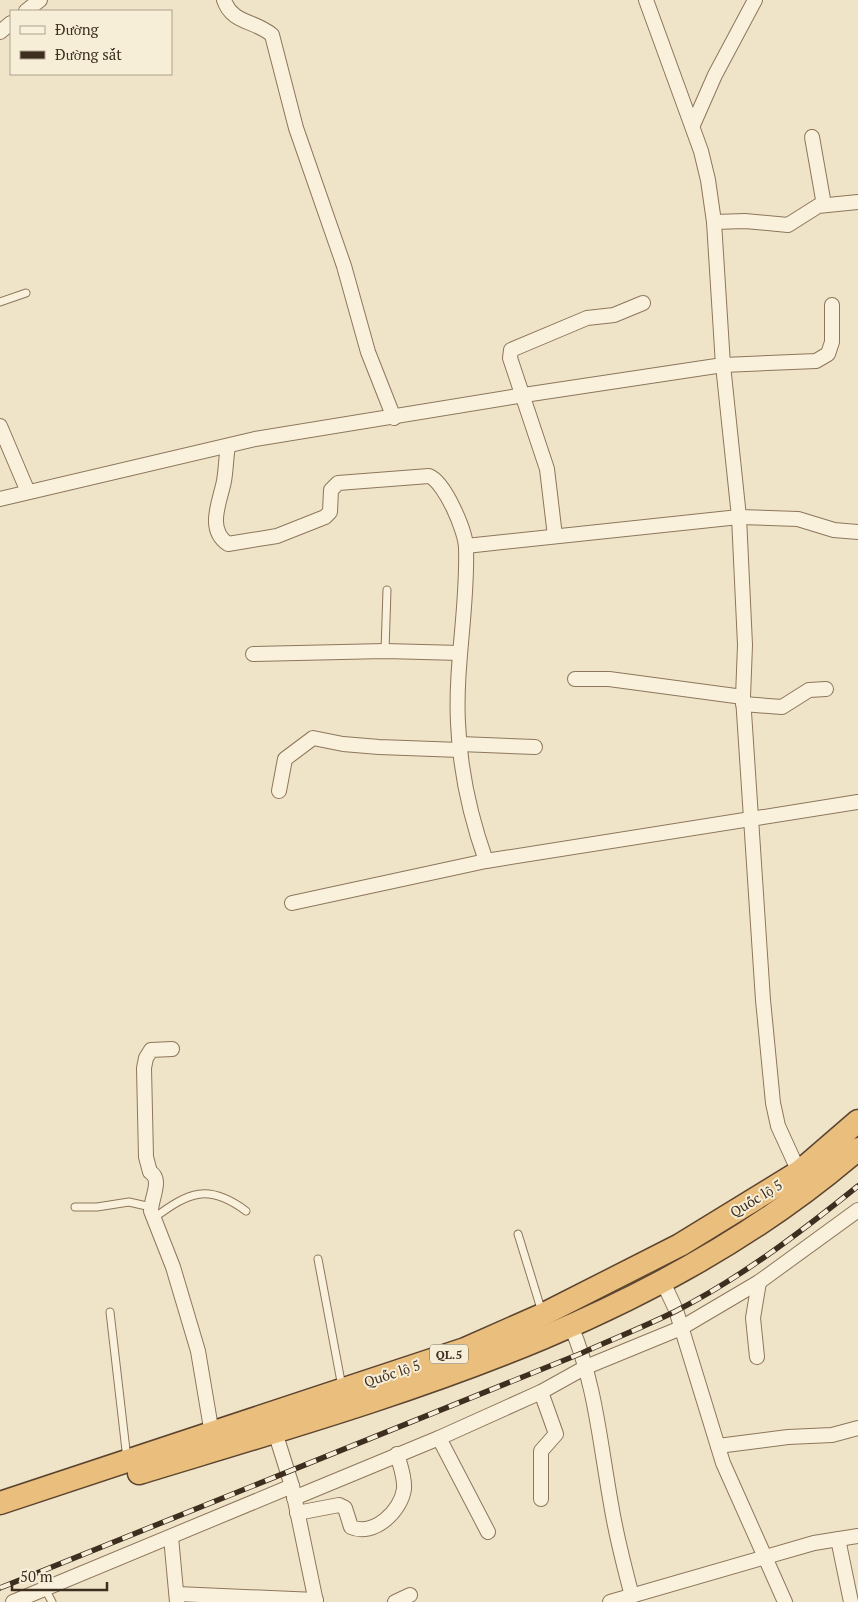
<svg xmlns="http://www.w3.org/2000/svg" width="858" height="1602" viewBox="0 0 858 1602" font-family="'PT Serif',serif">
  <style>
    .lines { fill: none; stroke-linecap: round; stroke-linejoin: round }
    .service-casing { stroke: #8d765c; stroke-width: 9 }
    .minor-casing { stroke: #8d765c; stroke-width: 16 }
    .trunk-casing { stroke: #5b4430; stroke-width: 25 }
    .service { stroke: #faf1dc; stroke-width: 7 }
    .minor { stroke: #faf1dc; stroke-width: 14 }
    .trunk { stroke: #eabe7c; stroke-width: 22 }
    .rail-casing { stroke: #3d2e20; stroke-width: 5.5 }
    .rail { stroke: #f7eed8; stroke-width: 4; stroke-dasharray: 11; stroke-linecap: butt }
    .labels { text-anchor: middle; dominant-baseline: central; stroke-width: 4; stroke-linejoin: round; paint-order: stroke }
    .shield { fill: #f7eed8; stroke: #756857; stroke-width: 1 }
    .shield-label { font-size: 12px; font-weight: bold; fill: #3d2e20 }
    .street-label { font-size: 14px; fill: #3d2e20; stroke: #f7eed8 }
  </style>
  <rect width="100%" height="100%" fill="#f0e4c8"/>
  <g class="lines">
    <defs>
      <g id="service">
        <polyline points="0,302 26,293"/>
        <polyline points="385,651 387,590"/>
        <polyline points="75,1207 97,1207 129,1202 151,1207"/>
        <path d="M154,1218C189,1192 208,1183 246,1211"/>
        <polyline points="518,1234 542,1312"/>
        <polyline points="318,1259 342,1387"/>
        <polyline points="110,1312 127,1459"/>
        <polyline points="45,1589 52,1602"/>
      </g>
      <g id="minor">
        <path d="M224,0C232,24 255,20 272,35L296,128L344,266L368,352L394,418"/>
        <polyline points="646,0 701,151 708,180 714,222 723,365 739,517 745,645 743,697 763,1000 773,1103 778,1126 799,1172"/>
        <polyline points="26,11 40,0"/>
        <polyline points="0,32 11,23"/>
        <polyline points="693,125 715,75 755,0"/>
        <polyline points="812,137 824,205"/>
        <polyline points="714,222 745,221 788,225 818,206 858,202"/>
        <polyline points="0,426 28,492"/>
        <path d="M228,446C226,457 226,470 224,481C220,502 206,529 228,544L277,536L325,517L330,512L331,490L338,483L429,476C445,482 466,532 466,548C468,607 455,665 458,723C460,771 470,816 486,861"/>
        <polyline points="0,499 255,439 524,395 723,365 816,361 828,354 832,342 832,305"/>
        <polyline points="555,536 547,469 510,358 511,350 587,318 614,315 643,303"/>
        <polyline points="466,546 739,517 798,519 834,530 858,532"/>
        <polyline points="253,654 385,651 460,653"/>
        <polyline points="575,679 609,679 743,697"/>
        <polyline points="743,704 782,707 809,690 826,689"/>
        <polyline points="460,744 535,747"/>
        <polyline points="279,791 285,759 313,738 343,744 379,747 460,750"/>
        <polyline points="292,903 486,861 858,802"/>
        <path d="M172,1049L151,1050L146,1058L144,1068L146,1157L150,1172C163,1179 151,1198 151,1211L173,1267L198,1351L212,1434"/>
        <polyline points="663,1282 676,1310 723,1463 785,1602"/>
        <path d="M571,1326C595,1382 600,1443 611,1504C616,1535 624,1566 632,1596"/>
        <polyline points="757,1357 753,1318 759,1282"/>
        <polyline points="275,1432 292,1486 316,1602"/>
        <polyline points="439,1438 488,1532"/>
        <polyline points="718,1446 788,1437 832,1435 858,1428"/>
        <polyline points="294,1498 439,1438 541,1392 586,1367 681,1328 759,1282 858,1210"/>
        <polyline points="541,1499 541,1451 556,1434 541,1392"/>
        <path d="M297,1513L339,1505L345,1508L351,1527C374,1537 401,1511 404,1489C405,1477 400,1465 397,1454"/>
        <polyline points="171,1537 177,1602"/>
        <polyline points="838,1539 851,1602"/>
        <polyline points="177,1594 316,1600"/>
        <polyline points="13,1602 292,1486"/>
        <polyline points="395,1602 410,1595"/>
        <polyline points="610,1602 814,1543 858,1536"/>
      </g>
      <g id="trunk">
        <path d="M139,1473C392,1396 654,1326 858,1149"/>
        <polyline points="0,1503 465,1349 542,1315 680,1245 799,1172 858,1121"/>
      </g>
    </defs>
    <use href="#service" class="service-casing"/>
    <use href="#minor" class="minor-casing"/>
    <use href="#trunk" class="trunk-casing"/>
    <use href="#service" class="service"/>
    <use href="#minor" class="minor"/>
    <use href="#trunk" class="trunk"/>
    <defs>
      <path id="rail" d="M0,1588L582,1353C613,1339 646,1326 676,1311C742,1277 801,1232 858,1186"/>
    </defs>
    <use href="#rail" class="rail-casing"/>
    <use href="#rail" class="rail"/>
  </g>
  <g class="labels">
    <rect class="shield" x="430" y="1344.5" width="38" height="19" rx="4"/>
    <g class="shield-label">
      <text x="449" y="1354">QL.5</text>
    </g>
    <g class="street-label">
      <text transform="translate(756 1198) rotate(-31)">Quốc lộ 5</text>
      <text transform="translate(392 1373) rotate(-18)">Quốc lộ 5</text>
    </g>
  </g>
  <rect x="10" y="10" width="162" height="65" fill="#f7eed8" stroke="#ada18e"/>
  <rect x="20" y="26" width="25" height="8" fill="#faf1dc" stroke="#ada18e"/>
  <text x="55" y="35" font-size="15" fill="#3d2e20">Đường</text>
  <rect x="20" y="51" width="25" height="8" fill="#3d2e20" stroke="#ada18e"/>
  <text x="55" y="60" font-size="15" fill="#3d2e20">Đường sắt</text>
  <path d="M12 1582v8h95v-8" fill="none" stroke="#3d2e20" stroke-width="2.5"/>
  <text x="20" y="1582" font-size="15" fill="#3d2e20" stroke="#f7eed8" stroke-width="4" paint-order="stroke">50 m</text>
</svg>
